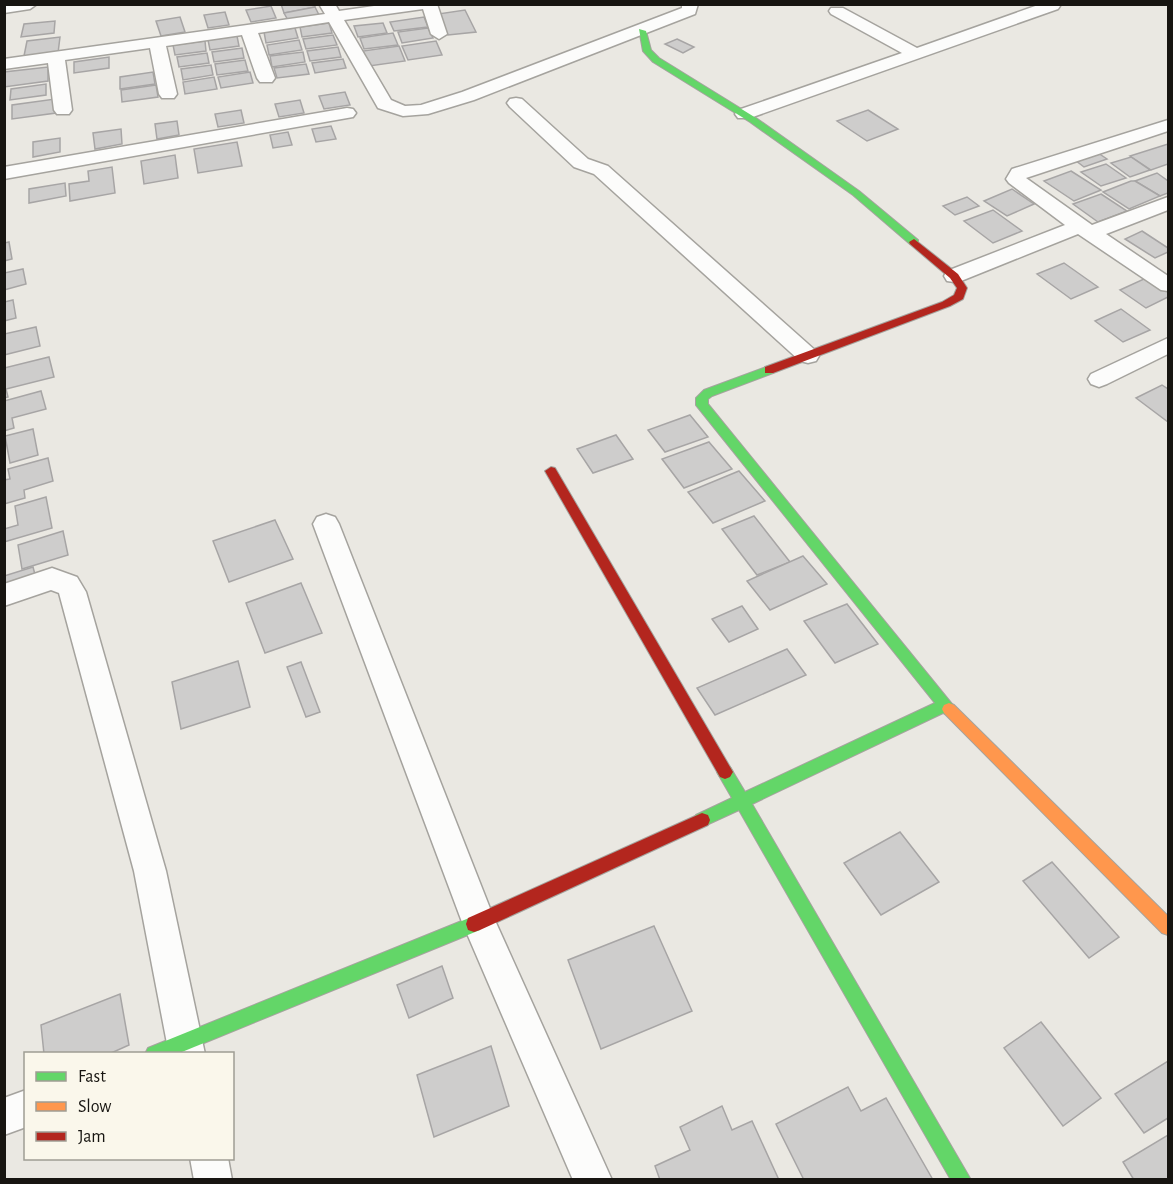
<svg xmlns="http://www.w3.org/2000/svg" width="1173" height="1184" viewBox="0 0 1173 1184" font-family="'Alegreya Sans',sans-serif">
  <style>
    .building { fill: #cecdcc; stroke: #a7a5a5; stroke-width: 1.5 }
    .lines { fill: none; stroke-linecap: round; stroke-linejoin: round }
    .street-casing { stroke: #a5a39e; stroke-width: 3 }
    .fast-casing { stroke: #a5a39e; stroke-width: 2 }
    .slow-casing { stroke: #a5a39e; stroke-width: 2 }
    .jam-casing { stroke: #a5a39e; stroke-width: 2 }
    .street { fill: #fcfcfb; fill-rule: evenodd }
    .fast { fill: #63d668; fill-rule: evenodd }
    .slow { fill: #ff974d; fill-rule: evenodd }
    .jam { fill: #b3261e; fill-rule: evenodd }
  </style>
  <rect width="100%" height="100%" fill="#eae8e2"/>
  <g class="building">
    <polygon points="281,4 314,4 315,7 284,13"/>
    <polygon points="271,6 276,18 251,22 246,10"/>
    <polygon points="315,7 320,17 289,22 284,13"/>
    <polygon points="465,10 476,32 448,35 438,14"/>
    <polygon points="225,12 229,25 208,28 204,15"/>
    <polygon points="180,17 185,32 161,36 156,21"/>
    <polygon points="424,17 428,27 394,31 390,22"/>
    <polygon points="55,21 54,33 21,37 24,24"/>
    <polygon points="329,23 332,33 302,37 300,27"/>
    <polygon points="383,23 387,33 358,37 354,26"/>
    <polygon points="295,28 298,38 266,43 264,32"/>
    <polygon points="428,28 433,38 402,43 398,32"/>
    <polygon points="393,33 398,45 364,49 360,38"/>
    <polygon points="333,35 337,45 306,49 303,39"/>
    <polygon points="237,36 239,46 210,50 208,40"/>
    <polygon points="60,37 58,53 24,56 27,41"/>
    <polygon points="677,39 694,47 683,53 665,44"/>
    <polygon points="299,40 302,50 269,55 267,45"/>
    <polygon points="205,41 206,51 175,55 173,45"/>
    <polygon points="436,41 442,55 408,60 402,46"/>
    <polygon points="399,46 405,61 369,66 363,51"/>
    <polygon points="338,47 341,57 310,61 307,51"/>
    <polygon points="242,48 244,58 214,62 212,52"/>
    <polygon points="303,52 305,62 272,67 270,56"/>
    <polygon points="207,53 209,63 179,67 177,57"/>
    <polygon points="109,57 109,68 74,73 74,62"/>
    <polygon points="343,59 346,68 315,73 312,63"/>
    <polygon points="245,60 248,71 217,75 215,64"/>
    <polygon points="306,64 309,74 277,78 274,68"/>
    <polygon points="211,65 213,75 183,80 181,69"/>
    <polygon points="48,67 48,81 4,87 4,72"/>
    <polygon points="153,72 155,84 120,89 120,77"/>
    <polygon points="250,72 253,83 221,88 218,77"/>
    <polygon points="214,77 217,89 185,94 183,82"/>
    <polygon points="46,84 46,95 10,100 11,89"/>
    <polygon points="156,85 158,97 122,102 121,90"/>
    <polygon points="345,92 350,105 324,109 319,96"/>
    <polygon points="55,99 56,113 12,119 12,105"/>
    <polygon points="300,100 304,113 279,117 275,104"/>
    <polygon points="241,110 244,123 218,127 215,114"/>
    <polygon points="868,110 898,129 867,141 837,121"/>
    <polygon points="177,121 179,135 157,139 155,124"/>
    <polygon points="331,126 336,139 316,142 312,129"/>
    <polygon points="121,129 122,144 95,149 93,133"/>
    <polygon points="288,132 292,145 273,148 270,135"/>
    <polygon points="60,138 60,152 33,157 33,142"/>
    <polygon points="237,142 242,166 198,173 194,149"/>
    <polygon points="1168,144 1168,164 1151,170 1130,156"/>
    <polygon points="1098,153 1107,159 1084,167 1075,160"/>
    <polygon points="175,155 178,178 144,184 141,161"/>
    <polygon points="1131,157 1150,170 1130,177 1111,163"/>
    <polygon points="1106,164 1126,178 1101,186 1081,172"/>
    <polygon points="112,167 115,193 70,201 69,184 89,181 88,171"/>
    <polygon points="1071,171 1101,190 1074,201 1044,181"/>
    <polygon points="1157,173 1168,181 1168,193 1160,196 1135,181"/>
    <polygon points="1131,181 1135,181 1160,196 1129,209 1103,192"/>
    <polygon points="65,183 66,196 29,203 29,189"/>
    <polygon points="1012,189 1034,204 1007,216 984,201"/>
    <polygon points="1101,194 1127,211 1098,222 1073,204"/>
    <polygon points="967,197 979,206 955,215 943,206"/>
    <polygon points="993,210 1022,231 993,243 964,221"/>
    <polygon points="1142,231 1168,248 1168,252 1155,258 1125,239"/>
    <polygon points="9,242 12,259 4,261 4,243"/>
    <polygon points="1064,263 1098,287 1071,299 1037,274"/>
    <polygon points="23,269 26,284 4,290 4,273"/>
    <polygon points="1146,278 1168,292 1168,297 1146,308 1120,290"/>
    <polygon points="13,300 16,318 4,321 4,302"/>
    <polygon points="1121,309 1150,330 1123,342 1095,321"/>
    <polygon points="36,327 40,346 4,355 4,334"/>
    <polygon points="49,357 54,377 6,389 8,397 4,398 4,368"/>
    <polygon points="1162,385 1168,389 1168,422 1136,398"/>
    <polygon points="41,391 46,409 12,418 14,428 4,431 4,401"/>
    <polygon points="690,415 708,437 665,452 648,430"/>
    <polygon points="33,429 38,455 10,463 5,436"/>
    <polygon points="616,435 633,459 593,473 577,449"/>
    <polygon points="709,442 732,469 684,488 662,459"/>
    <polygon points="48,458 53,481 24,490 25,498 4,504 4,480 10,479 8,469"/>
    <polygon points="739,471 765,501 713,523 688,492"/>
    <polygon points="46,497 52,528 4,542 4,529 18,525 15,506"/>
    <polygon points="754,516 790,562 757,575 722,529"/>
    <polygon points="275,520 293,559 229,582 213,541"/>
    <polygon points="63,531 68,555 22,569 18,545"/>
    <polygon points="803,556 827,584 770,610 747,581"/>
    <polygon points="33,567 37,582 4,585 4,576"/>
    <polygon points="301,583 322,633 265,653 246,603"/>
    <polygon points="847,604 878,644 835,663 804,621"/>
    <polygon points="742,606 758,629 729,642 712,619"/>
    <polygon points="787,649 806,675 715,715 697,688"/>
    <polygon points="238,661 250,707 181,729 172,682"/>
    <polygon points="301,662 320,712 306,717 287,667"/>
    <polygon points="900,832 939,882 881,915 844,863"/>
    <polygon points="1052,862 1119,937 1089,958 1023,881"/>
    <polygon points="654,926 692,1011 601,1049 568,960"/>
    <polygon points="442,966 453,998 409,1018 397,985"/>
    <polygon points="120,994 129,1045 109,1054 44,1054 41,1025"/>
    <polygon points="1041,1022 1101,1098 1063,1126 1004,1048"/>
    <polygon points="491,1046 509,1106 434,1137 417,1075"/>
    <polygon points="1168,1061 1168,1118 1144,1133 1115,1094"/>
    <polygon points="848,1087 861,1111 886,1098 933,1180 804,1180 776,1124"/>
    <polygon points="722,1106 732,1130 752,1121 779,1180 660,1180 655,1166 690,1150 680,1127"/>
    <polygon points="1168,1135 1168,1180 1134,1180 1123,1162"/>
  </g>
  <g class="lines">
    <defs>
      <g id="street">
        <polygon points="4,4 37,4 30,9 4,13"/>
        <polygon points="319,4 335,4 339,11 388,4 437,4 447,34 439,39 431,34 423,9 344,20 391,100 405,106 421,105 462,92 682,8 682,4 698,4 695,14 474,100 428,114 403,116 378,108 329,22 258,33 275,78 272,82 260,82 257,78 242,35 166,46 177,94 174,98 162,98 159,94 150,48 65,60 72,110 69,114 57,114 54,110 48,63 4,69 4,59 325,14"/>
        <polygon points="1041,4 1060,6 1058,9 750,118 738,118 735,114 738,110 902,53 831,14 829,11 831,8 843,8 917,48"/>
        <polygon points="516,98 522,99 588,159 608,166 816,351 819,356 816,361 808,363 800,361 594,174 574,167 510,107 507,103 510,99"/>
        <polygon points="347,108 353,109 356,113 353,117 4,179 4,167"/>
        <polygon points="1168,120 1168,131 1026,178 1092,225 1168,197 1168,210 1106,234 1168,276 1168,291 1161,290 1078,234 961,281 954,282 947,281 944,276 947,271 1065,225 1009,183 1006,179 1012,169"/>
        <polygon points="1168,338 1168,354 1107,384 1099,387 1091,384 1088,379 1091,374"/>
        <polygon points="326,514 335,517 339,524 493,916 612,1180 573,1180 462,922 313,524 317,517"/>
        <polygon points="52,568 77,577 86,592 166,871 205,1054 169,1054 134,871 59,593 51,590 4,606 4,584"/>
        <polygon points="26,1090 26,1127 4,1135 4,1098"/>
        <polygon points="190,1158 228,1158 232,1180 194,1180"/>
      </g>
      <g id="fast">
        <polygon points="639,29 646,31 651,50 659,58 756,118 859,191 918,240 918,244 910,244 853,195 750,122 653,62 643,51"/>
        <polygon points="769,366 773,367 773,373 712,396 708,399 708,404 956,709 954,713 949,715 943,713 752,804 971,1180 951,1180 739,810 702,827 696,825 694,820 696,815 732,798 717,772 720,767 725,765 730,767 745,792 935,703 696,405 696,398 704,390"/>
        <polygon points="474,916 480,918 482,924 480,930 177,1054 145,1054 148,1048"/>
      </g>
      <polygon id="slow" points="949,703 954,705 1168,916 1168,935 1162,933 944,713 942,709 944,705"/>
      <g id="jam">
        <polygon points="914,239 958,274 967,288 963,299 950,306 773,373 765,373 765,367 942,302 954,295 957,288 950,278 910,244 909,242"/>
        <polygon points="551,467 555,468 730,767 733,772 730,777 725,779 720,777 545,471"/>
        <polygon points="702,813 708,815 710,820 708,825 480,930 474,932 468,930 466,924 468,918"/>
      </g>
    </defs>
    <use href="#street" class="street-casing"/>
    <use href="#fast" class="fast-casing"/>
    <use href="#slow" class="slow-casing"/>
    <use href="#jam" class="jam-casing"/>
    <use href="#street" class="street"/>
    <use href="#fast" class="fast"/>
    <use href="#slow" class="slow"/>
    <use href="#jam" class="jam"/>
  </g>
  <rect width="1173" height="1184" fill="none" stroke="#171511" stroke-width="12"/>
  <rect x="24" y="1052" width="210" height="108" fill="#faf7eb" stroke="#9f9d94" stroke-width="1.5"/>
  <rect x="36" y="1072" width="30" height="9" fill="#63d668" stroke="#9f9d94" stroke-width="1.5"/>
  <text x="78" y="1082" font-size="18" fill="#171511">Fast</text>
  <rect x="36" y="1102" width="30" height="9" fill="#ff974d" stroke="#9f9d94" stroke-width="1.5"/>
  <text x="78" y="1112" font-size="18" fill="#171511">Slow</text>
  <rect x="36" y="1132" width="30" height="9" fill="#b3261e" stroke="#9f9d94" stroke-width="1.5"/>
  <text x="78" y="1142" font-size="18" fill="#171511">Jam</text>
</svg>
